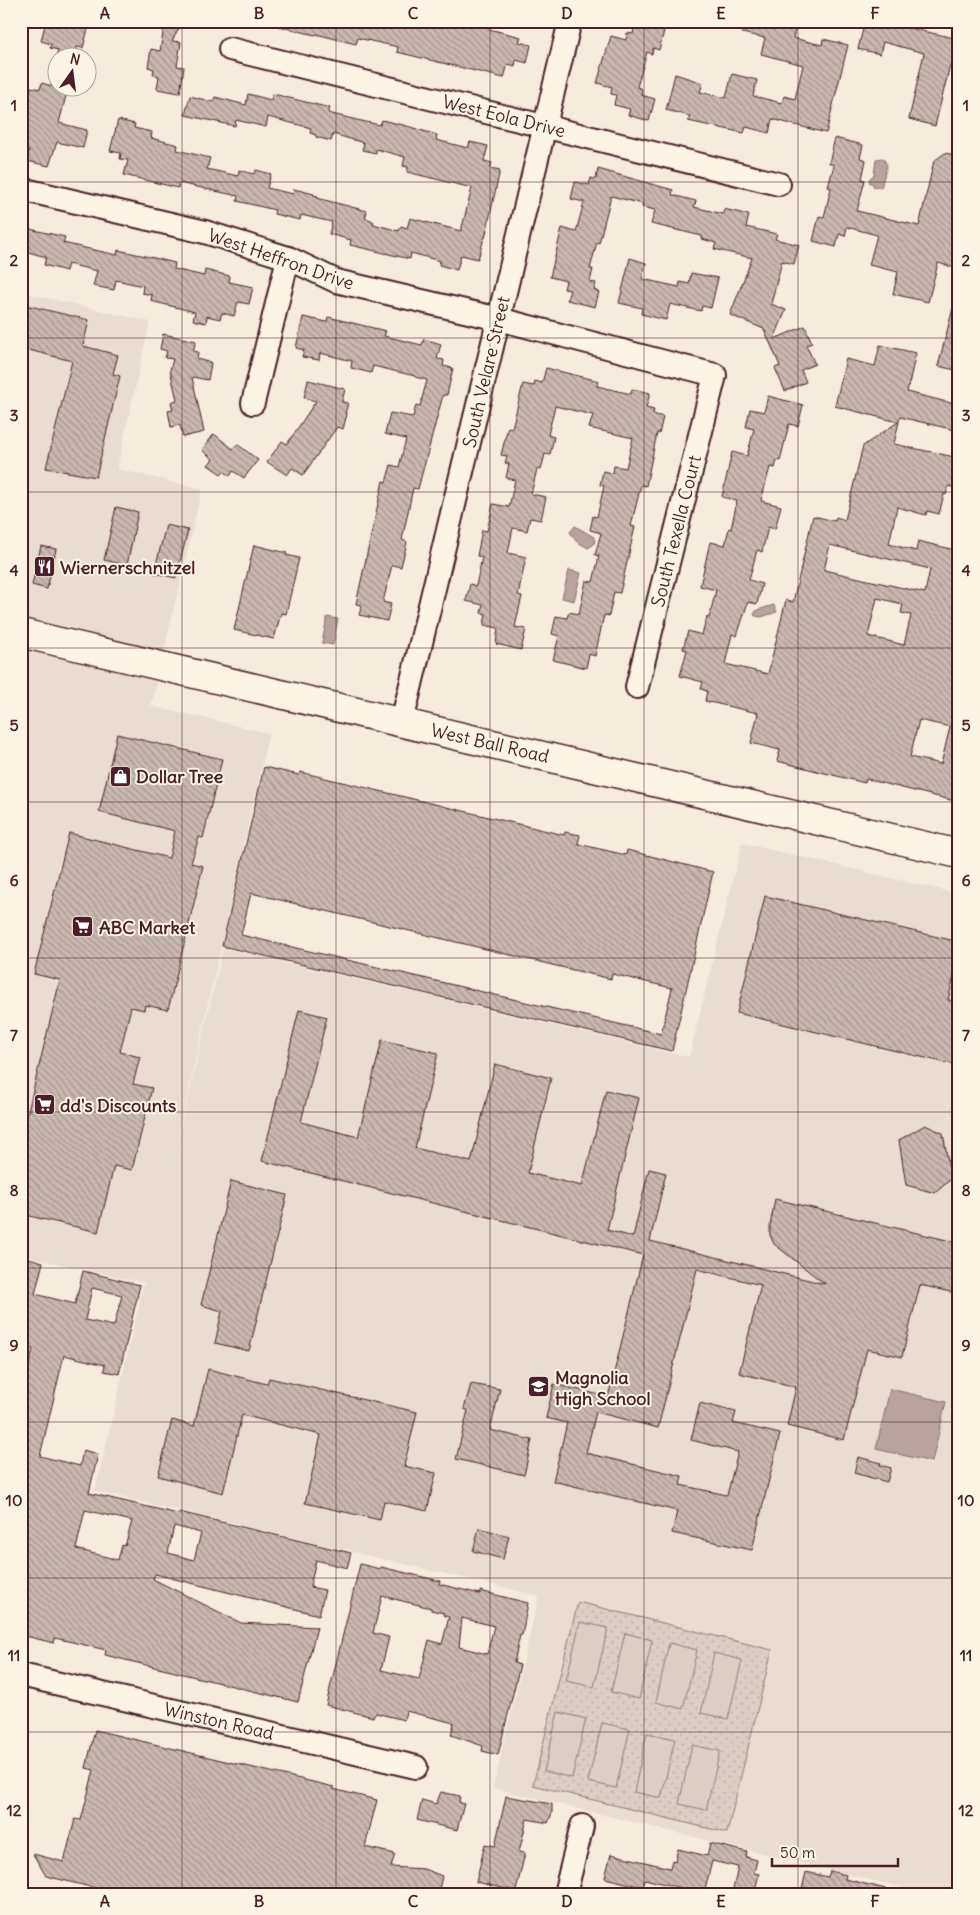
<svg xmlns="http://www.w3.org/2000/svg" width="980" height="1915" viewBox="0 0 980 1915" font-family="Delius,sans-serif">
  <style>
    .built { fill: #e8ddd0 }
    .grass { fill: url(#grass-dots); stroke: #927678 }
    .garden { fill: #dbcec4; stroke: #927678 }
    .water { fill: #b8a39e; stroke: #8c6e70 }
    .building { fill: url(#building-back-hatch); stroke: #4a1f2b; fill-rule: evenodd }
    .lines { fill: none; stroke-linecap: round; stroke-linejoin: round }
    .minor-casing { stroke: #4a1f2b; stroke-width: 26 }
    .major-casing { stroke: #4a1f2b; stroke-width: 31 }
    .minor { stroke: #fcf5e5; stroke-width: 22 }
    .major { stroke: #fcf5e5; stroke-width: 28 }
    .grid { fill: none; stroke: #4a1f2b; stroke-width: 1; stroke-opacity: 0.55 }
    .labels { text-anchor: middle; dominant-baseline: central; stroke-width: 4; stroke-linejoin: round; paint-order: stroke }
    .street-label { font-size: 18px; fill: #4a1f2b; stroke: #fcf5e5 }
    .poi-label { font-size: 18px; font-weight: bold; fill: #4a1f2b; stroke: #fcf5e5; text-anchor: start }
    .neatline { fill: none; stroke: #4a1f2b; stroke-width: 2 }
    .grid-label { font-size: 16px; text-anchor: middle; font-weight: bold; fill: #4a1f2b }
  </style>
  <defs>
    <pattern id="grass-dots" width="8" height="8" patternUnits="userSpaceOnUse" patternTransform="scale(1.25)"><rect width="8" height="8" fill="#dbcec4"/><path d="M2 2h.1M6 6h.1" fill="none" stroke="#bdb0a9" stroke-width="1.8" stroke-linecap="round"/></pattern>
    <pattern id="building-back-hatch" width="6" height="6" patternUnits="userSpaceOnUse" patternTransform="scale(1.25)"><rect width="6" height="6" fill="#cab9b1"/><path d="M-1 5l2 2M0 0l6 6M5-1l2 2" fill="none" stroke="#a69690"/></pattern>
  </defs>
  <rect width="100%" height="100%" fill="#f5ecde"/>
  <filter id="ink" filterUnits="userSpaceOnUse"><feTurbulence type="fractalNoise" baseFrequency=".02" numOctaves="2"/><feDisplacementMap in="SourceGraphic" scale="10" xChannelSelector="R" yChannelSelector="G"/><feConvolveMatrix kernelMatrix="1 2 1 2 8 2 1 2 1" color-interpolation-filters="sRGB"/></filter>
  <g filter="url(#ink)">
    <polygon class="built" points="21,292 150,322 117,469 202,489 151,706 269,733 170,1173 223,948 689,1057 742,843 959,894 959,1894 928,1894 493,1788 539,1596 95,1491 144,1283 21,1255"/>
    <polygon class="grass" points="578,1602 772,1650 727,1833 533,1785"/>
    <g class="garden">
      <polygon points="580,1622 608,1628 594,1687 566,1681"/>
      <polygon points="625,1633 652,1640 639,1699 611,1692"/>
      <polygon points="669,1643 697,1650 683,1709 656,1702"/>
      <polygon points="714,1653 742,1660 728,1719 701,1713"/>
      <polygon points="558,1712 586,1719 572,1778 544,1771"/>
      <polygon points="602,1723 630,1729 616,1788 588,1782"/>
      <polygon points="647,1733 675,1739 661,1798 634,1792"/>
      <polygon points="692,1745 720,1751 706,1810 679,1804"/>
    </g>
    <g class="water">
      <polygon points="883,158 887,165 881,188 873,186 873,184 869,182 870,178 874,175 876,159"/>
      <polygon points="575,526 594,537 595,541 593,545 588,548 576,541 570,532"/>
      <polygon points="569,570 581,573 574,601 562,598"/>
      <polygon points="774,605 777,612 761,617 755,616 754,614 757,610"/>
      <polygon points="327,617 338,619 333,645 322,643"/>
      <polygon points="890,1389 946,1402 932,1462 876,1449"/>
    </g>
    <g class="building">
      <polygon points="46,21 90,21 83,48 77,47 74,58 56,58 58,50 50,48 51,44 41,41"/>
      <polygon points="165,21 183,21 172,41 181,42 177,66 184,67 180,93 157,89 159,76 153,75 154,69 148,67 151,49 160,51"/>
      <polygon points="279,21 454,21 474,26 475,21 481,21 491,24 489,29 521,37 519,42 531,45 527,63 516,60 515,66 508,64 504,78 397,52 398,47 371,41 358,38 356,44 316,34 315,35 278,26"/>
      <polygon points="745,21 797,21 793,38 822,45 823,39 848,45 826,133 772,119 769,133 746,127 744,133 688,121 690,116 666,110 675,74 703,83 700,92 726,98 732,74 757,80 753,96 782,103 784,96 795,99 803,65 761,54 765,38 742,33"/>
      <polygon points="865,21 910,21 909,28 959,39 959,67 950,65 935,126 909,119 924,53 883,42 880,54 858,49"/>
      <polygon points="635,23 664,31 659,50 653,48 652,54 647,52 637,87 642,89 641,95 655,99 649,121 628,115 630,109 614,105 616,95 611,94 612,87 597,83 611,36 626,40 627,33 633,34"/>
      <polygon points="42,83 58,88 68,88 59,123 87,130 83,148 57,142 49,166 27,161 29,151 23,149 25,139 21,138 21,125 31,87 40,89"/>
      <polygon points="248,94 271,100 273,94 330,108 328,113 357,120 380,125 382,120 407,126 437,135 436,140 468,148 470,142 488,146 484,161 492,163 490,168 500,170 485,238 484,238 478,259 461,255 457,270 439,265 440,261 411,253 410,259 350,245 351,240 329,234 332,222 301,215 300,220 274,214 275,210 237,201 238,196 179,183 178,188 124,175 128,160 120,159 121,153 110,151 118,120 135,124 134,128 152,132 151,138 178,145 177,150 210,158 207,169 238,176 239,170 254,174 256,170 271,174 267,188 293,194 294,189 314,194 313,195 318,196 317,198 367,211 365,218 371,220 374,222 373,224 399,231 401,226 407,228 410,218 461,231 472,188 407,172 408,167 403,166 405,157 376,149 376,153 362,150 364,143 333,134 331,141 316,137 316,135 310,133 311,128 268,117 266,127 236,120 235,126 185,115 190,96 213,102 215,97 246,105"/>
      <polygon points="835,138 863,145 860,158 866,160 862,179 865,180 857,211 919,226 934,161 945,153 959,156 959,269 938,263 928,302 893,294 898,272 869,265 877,235 847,227 845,236 839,234 836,247 813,241 819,216 824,217 831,188 828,187 834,165 829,163"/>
      <polygon points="598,169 673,190 672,195 696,201 694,207 723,214 724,209 749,215 746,227 777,234 775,239 799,245 794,264 782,261 771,304 786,310 774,339 805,326 812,343 806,345 815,364 801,370 806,382 785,391 775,368 780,366 764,329 730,315 752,258 714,249 716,243 702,239 702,236 651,224 655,210 642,207 643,204 611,196 599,243 597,242 590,269 593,269 590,282 596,283 594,290 599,292 595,307 567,300 570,290 564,289 566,281 550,277 562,228 576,232 584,202 571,199 575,182 589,185 591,178 596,179"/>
      <polygon points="21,227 65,237 63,243 94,250 117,255 118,250 150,257 175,263 174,269 204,276 205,270 230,276 229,282 253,287 249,304 238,302 234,316 222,313 220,319 207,316 206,323 193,320 195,312 151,301 152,295 142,293 143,286 116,280 114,290 93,286 97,271 68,264 66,271 44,265 46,257 21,250"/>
      <polygon points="630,258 646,263 642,279 679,287 680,282 689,284 691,273 718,278 711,308 702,306 701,311 670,304 666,320 641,314 642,308 619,303"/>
      <polygon points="21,304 89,320 83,346 118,355 113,374 120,376 96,477 46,468 72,361 21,348"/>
      <polygon points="954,304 959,305 959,371 938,366"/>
      <polygon points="303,317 327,322 328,317 386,331 384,336 422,345 424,339 441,344 437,359 444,360 443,366 453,368 447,395 443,395 418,489 413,488 402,540 407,542 401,567 392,565 383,602 391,604 387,621 359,615 362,605 356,604 383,481 386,482 391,465 399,467 406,439 385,434 390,413 413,417 416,405 420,406 427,380 415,377 415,376 373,366 371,373 351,368 352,361 320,353 319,360 302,357 304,350 296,348"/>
      <polygon points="163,334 196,341 193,351 198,352 197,359 211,363 208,380 192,377 204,432 183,437 180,425 171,427 168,411 173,410 171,402 177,400 170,370 173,359 165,358 167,351 160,349"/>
      <path d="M880,345L916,353L907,392L959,405V431L900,417L894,444L959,458V489L948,486L946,495L944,494L939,514L927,511L926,515L897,507L889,544L916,551L918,541L959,551V802L866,779L865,783L777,761L780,750L751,743L758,713L705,701L707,691L701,689L703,682L680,676L687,650L683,649L688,631L702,635L707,617L709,618L716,590L700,586L710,542L725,545L729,528L731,529L737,501L722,497L732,452L747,456L754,429L746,427L750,409L764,412L768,396L803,405L798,426L789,424L780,461L777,460L775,468L770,467L761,501L781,506L775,529L768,527L762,552L757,550L749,580L762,584L757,604L748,602L737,636L732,634L725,664L768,674L786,600L793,602L813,516L835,521L836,517L845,520L863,446L898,422L835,406L846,359L875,366ZM830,545L930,569L925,593L824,570ZM877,598L903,604L901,613L911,615L904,645L868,636ZM919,720L950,727L941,764L910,757Z"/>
      <polygon points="546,368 599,381 597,386 631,394 632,389 650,393 646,408 654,410 653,414 663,417 659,434 657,433 646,486 641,485 631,526 635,527 620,593 614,592 609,616 604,615 595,656 589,654 586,668 553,660 559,636 552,634 556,616 567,618 569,612 579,614 586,581 593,582 599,556 595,555 601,533 590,530 593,516 597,517 604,486 600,485 603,471 613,473 614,466 626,468 633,438 589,428 593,415 555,406 548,435 554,437 550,455 545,454 541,470 537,469 531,494 546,497 541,520 530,518 527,531 513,528 508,553 526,557 518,595 522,596 515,627 526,629 521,650 496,644 498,628 484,625 486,614 481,613 483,605 466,601 470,584 476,586 482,557 477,556 482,530 487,531 493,504 509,507 515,480 506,478 509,464 505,463 507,456 501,455 508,427 512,428 523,384 534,386 535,381 542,383"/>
      <polygon points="308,380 345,389 342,402 348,403 345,414 347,414 343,429 337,427 303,475 292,468 287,475 267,462 282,441 287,444 316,401 304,398"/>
      <polygon points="214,434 233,449 237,444 258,460 244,478 233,471 230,476 224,471 221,474 208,465 213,459 202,450"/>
      <polygon points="116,507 138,512 127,565 104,560"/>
      <polygon points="166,525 188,530 176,578 154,573"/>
      <polygon points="254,545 287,553 286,555 299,558 286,614 281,613 274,639 234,630"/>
      <polygon points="41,546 56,549 47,589 32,585"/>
      <polygon points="117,734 222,759 203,838 199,837 191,863 203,866 168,1010 145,1005 144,1010 131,1007 120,1052 140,1057 133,1084 152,1088 132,1170 114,1166 98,1232 21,1214 21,1140 60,980 34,974 69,833 169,858 175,831 99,812"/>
      <path d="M264,767L299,775L300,772L564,835L565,832L580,835L578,844L626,855L627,850L713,872L672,1051L222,946ZM251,893L611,979L612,974L672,988L661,1034L241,935Z"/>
      <polygon points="765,896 959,942 959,956 948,1000 959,1001 959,1066 737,1013"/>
      <polygon points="299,1010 327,1017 301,1122 358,1137 382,1040 438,1053 415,1148 471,1162 495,1064 551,1078 528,1173 582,1186 606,1090 639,1098 607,1230 633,1237 649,1169 666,1173 650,1241 825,1284 774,1244 770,1235 770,1226 775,1199 959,1243 959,1294 920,1285 902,1357 867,1349 844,1440 787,1426 796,1387 739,1373 761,1285 697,1269 658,1428 596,1412 586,1453 682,1476 680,1485 727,1495 738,1452 691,1440 700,1403 736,1412 733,1423 780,1434 752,1550 672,1533 677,1511 553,1481 567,1423 546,1418 554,1384 608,1397 643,1255 262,1161"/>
      <polygon points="925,1125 943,1133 951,1179 935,1193 906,1185 899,1140"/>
      <polygon points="231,1181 287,1195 249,1351 215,1343 222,1311 201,1305"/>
      <path d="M21,1256L43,1262L35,1294L75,1304L83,1271L140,1285L119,1374L104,1371L105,1365L64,1355L40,1456L80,1466L83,1450L98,1454L89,1493L178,1514L179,1512L351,1553L347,1568L316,1560L310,1587L325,1590L319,1615L155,1574L153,1579L241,1623L317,1627L298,1702L105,1655L106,1650L55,1638L54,1643L21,1635V1397L33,1349L21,1346ZM92,1288L122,1295L114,1326L85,1320ZM85,1510L132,1521L125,1546L122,1545L118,1560L76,1549ZM174,1526L201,1533L194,1560L168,1553Z"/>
      <polygon points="208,1369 267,1384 269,1378 417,1412 404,1466 436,1473 427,1511 384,1501 380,1520 305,1503 321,1435 242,1415 223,1493 158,1476 172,1420 194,1426"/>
      <polygon points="471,1384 500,1389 490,1430 532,1440 524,1475 456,1459 468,1410 464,1409"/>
      <polygon points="858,1457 881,1463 880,1465 891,1468 887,1482 854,1473"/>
      <polygon points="479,1528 509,1536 503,1559 473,1551"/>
      <path d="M360,1564L380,1569L381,1567L440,1581L439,1584L480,1594V1591L528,1603L522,1635H520L514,1663L520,1665L498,1755L482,1751L483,1746L451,1735L454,1723L406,1711L404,1720L376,1713L373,1717L326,1705ZM382,1596L431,1608V1610L444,1613L443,1615L449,1617L442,1644L429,1640L419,1679L381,1670L389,1637L373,1633ZM462,1618L494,1626L487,1654L459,1647Z"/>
      <polygon points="95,1730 334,1787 333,1789 377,1800 365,1847 395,1854 391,1867 424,1869 442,1876 438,1894 119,1894 46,1876 33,1854 64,1862 75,1819 81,1820 94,1770 86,1768"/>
      <polygon points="441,1792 460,1796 459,1802 464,1804 457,1830 417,1820 422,1800 436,1804"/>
      <polygon points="506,1796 552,1804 552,1813 548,1823 527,1819 519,1852 525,1853 516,1891 476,1882 485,1844 495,1846"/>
      <polygon points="710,1843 747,1852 746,1857 757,1860 754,1873 759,1874 754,1894 732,1894 738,1867 712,1861 704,1894 688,1894 689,1890 645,1879 643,1887 605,1878 611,1854 670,1868 672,1860 675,1861 678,1849 707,1856"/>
      <polygon points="830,1871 846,1875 845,1879 886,1889 886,1894 801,1894 806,1872 828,1877"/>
    </g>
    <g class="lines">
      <defs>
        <g id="minor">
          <polyline points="230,49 779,184"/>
          <polyline points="21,189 205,232 288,258 336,281 499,319 715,375 637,687"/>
          <polyline points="253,403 288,258"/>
          <polyline points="402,722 570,21"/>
          <polyline points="21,1675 416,1767"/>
          <polyline points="565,1894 582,1826"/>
        </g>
        <polyline id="major" points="21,633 959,854"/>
      </defs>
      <use href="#minor" class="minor-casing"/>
      <use href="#major" class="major-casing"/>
      <use href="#minor" class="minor"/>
      <use href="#major" class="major"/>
    </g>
  </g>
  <path class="grid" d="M182,21V1894M336,21V1894M490,21V1894M644,21V1894M798,21V1894M21,182H959M21,338H959M21,492H959M21,648H959M21,802H959M21,958H959M21,1112H959M21,1268H959M21,1422H959M21,1578H959M21,1732H959"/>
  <defs>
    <symbol id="restaurant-square" viewBox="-11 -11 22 22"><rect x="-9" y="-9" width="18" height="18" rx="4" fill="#4a1f2b" stroke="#fcf5e5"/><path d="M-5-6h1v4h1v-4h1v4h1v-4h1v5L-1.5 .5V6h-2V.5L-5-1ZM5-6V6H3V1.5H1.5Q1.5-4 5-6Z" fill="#fff"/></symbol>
    <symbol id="shop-square" viewBox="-11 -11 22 22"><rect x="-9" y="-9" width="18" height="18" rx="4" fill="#4a1f2b" stroke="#fcf5e5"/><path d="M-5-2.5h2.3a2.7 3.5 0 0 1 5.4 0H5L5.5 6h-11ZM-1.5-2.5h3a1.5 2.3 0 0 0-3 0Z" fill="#fff"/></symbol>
    <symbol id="supermarket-square" viewBox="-11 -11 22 22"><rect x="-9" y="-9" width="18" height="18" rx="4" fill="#4a1f2b" stroke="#fcf5e5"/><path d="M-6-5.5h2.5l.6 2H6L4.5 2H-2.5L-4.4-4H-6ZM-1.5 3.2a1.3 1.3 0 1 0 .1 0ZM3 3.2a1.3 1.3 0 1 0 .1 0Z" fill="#fff"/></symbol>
    <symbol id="school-square" viewBox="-11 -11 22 22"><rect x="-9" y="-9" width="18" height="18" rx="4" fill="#4a1f2b" stroke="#fcf5e5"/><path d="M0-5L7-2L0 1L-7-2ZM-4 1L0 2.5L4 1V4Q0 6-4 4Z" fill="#fff"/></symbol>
  </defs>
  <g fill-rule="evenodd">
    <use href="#restaurant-square" x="32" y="554" width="25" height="25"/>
    <use href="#shop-square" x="108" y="764" width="25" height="25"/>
    <use href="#supermarket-square" x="70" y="914" width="25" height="25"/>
    <use href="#supermarket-square" x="32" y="1092" width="25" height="25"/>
    <use href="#school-square" x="526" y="1374" width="25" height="25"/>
  </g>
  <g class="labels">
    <g class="street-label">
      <text transform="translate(504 116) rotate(14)">West Eola Drive</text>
      <text transform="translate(281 259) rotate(19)">West Heffron Drive</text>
      <text transform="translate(486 372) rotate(-77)">South Velare Street</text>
      <text transform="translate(676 531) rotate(-76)">South Texella Court</text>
      <text transform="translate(490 743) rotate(13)">West Ball Road</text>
      <text transform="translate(219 1721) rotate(13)">Winston Road</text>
    </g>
    <g class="poi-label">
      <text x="60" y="567">Wiernerschnitzel</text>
      <text x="136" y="776">Dollar Tree</text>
      <text x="99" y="927">ABC Market</text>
      <text x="60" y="1105">dd's Discounts</text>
      <text x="555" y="1377">Magnolia<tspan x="555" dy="21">High School</tspan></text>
    </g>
  </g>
  <rect width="980" height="1915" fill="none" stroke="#fcf5e5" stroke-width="55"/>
  <g transform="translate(72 72) rotate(14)"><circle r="24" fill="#fcf5e5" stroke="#b59f9b"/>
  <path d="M0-4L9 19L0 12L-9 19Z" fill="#4a1f2b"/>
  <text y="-8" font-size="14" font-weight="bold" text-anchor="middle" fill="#4a1f2b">N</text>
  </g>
  <path d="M772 1858v8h126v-8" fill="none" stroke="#4a1f2b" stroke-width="2.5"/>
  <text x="780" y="1858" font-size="15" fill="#4a1f2b" stroke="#fcf5e5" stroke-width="4" paint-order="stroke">50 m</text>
  <rect x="28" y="28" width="924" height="1860" class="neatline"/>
  <g class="grid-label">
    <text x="105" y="19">A</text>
    <text x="259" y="19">B</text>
    <text x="413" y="19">C</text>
    <text x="567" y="19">D</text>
    <text x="721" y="19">E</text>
    <text x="875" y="19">F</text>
    <text x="14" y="111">1</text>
    <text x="966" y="111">1</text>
    <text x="14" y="266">2</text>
    <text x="966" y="266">2</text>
    <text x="14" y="421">3</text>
    <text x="966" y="421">3</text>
    <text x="14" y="576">4</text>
    <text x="966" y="576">4</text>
    <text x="14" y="731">5</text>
    <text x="966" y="731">5</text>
    <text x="14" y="886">6</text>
    <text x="966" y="886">6</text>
    <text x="14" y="1041">7</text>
    <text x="966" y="1041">7</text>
    <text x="14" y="1196">8</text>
    <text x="966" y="1196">8</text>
    <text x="14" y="1351">9</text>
    <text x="966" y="1351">9</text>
    <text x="14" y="1506">10</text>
    <text x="966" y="1506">10</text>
    <text x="14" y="1661">11</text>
    <text x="966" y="1661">11</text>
    <text x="14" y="1816">12</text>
    <text x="966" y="1816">12</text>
    <text x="105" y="1907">A</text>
    <text x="259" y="1907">B</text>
    <text x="413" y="1907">C</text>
    <text x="567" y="1907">D</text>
    <text x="721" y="1907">E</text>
    <text x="875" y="1907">F</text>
  </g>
</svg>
